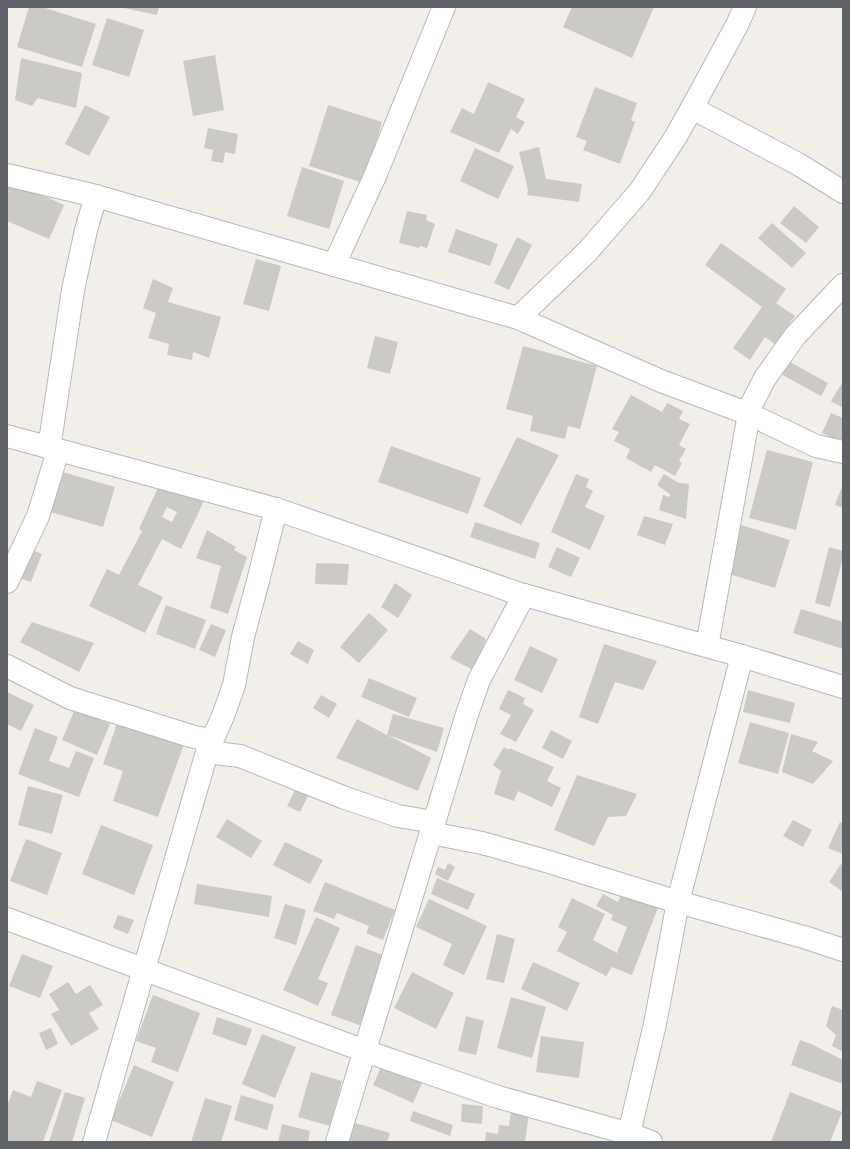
<svg xmlns="http://www.w3.org/2000/svg" width="850" height="1149" viewBox="0 0 850 1149" font-family="'Public Sans',sans-serif">
  <style>
    .building { fill: #cccac5; fill-rule: evenodd }
    .lines { fill: none; stroke-linecap: round; stroke-linejoin: round }
    .minor-casing { stroke: #b5b8bc; stroke-width: 24 }
    .minor { stroke: #fff; stroke-width: 22 }
  </style>
  <rect width="100%" height="100%" fill="#f1efe8"/>
  <g class="building">
    <polygon points="29,7 42,7 96,24 82,67 17,47"/>
    <polygon points="119,7 159,7 157,15"/>
    <polygon points="572,7 654,7 632,58 563,27"/>
    <polygon points="107,18 144,30 129,77 92,65"/>
    <polygon points="215,55 224,110 193,116 183,61"/>
    <polygon points="21,58 82,73 76,108 38,98 32,106 15,100"/>
    <polygon points="488,82 525,99 516,117 525,122 518,134 511,129 499,153 450,132 462,108 474,114"/>
    <polygon points="595,87 637,103 631,120 635,122 620,164 583,150 587,141 576,137"/>
    <polygon points="85,105 110,117 89,156 65,144"/>
    <polygon points="328,105 382,122 364,183 309,166"/>
    <polygon points="208,128 238,134 235,154 225,152 223,163 211,161 213,150 204,148"/>
    <polygon points="539,147 546,179 582,184 579,202 527,195 528,190 519,152"/>
    <polygon points="475,148 514,166 498,199 460,181"/>
    <polygon points="302,167 344,181 329,229 287,216"/>
    <polygon points="7,179 64,205 49,239 7,221"/>
    <polygon points="794,206 819,227 806,243 780,223"/>
    <polygon points="407,211 427,215 426,220 435,224 427,248 420,246 419,248 399,243"/>
    <polygon points="772,223 806,253 792,268 758,238"/>
    <polygon points="456,229 498,244 490,266 448,252"/>
    <polygon points="517,237 532,245 509,290 494,283"/>
    <polygon points="721,243 786,289 776,303 795,316 775,344 765,337 750,360 733,348 762,307 705,265"/>
    <polygon points="256,259 281,266 269,311 243,304"/>
    <polygon points="153,279 173,288 168,302 221,317 209,358 193,352 192,360 167,355 169,344 148,338 156,313 143,308"/>
    <polygon points="375,336 398,342 390,374 367,368"/>
    <polygon points="523,346 597,366 580,429 568,426 565,439 530,431 533,416 506,409"/>
    <polygon points="788,361 828,383 821,396 781,374"/>
    <polygon points="842,383 843,383 843,408 831,401"/>
    <polygon points="631,395 662,412 667,403 683,411 679,419 690,424 679,445 686,449 679,461 682,463 675,476 655,465 651,472 626,458 630,449 614,441 619,432 612,429"/>
    <polygon points="831,413 843,418 843,443 822,433"/>
    <polygon points="517,437 559,455 521,525 483,506"/>
    <polygon points="391,446 481,478 468,514 378,482"/>
    <polygon points="767,450 813,462 796,530 749,518"/>
    <polygon points="59,471 115,487 103,527 47,511"/>
    <polygon points="576,474 589,479 586,487 593,491 585,507 605,516 590,550 551,532"/>
    <polygon points="664,474 679,483 689,484 686,519 659,510 663,495 670,497 670,494 657,485"/>
    <path d="M161,481L204,501L181,549L162,539L138,585L163,597L145,633L89,606L107,569L119,575L142,531L139,529ZM167,507L177,512L172,522L162,517Z"/>
    <polygon points="843,484 843,508 835,505"/>
    <polygon points="644,516 673,524 665,545 637,535"/>
    <polygon points="475,522 540,543 535,559 470,537"/>
    <polygon points="741,525 790,540 775,588 726,573"/>
    <polygon points="207,530 236,547 234,550 247,557 228,614 210,608 221,566 196,558"/>
    <polygon points="24,547 42,554 31,582 13,576"/>
    <polygon points="557,547 580,558 571,577 548,567"/>
    <polygon points="829,547 843,551 843,557 830,607 815,603"/>
    <polygon points="316,563 349,564 347,585 315,584"/>
    <polygon points="395,583 412,595 398,618 381,607"/>
    <polygon points="166,605 206,620 195,649 156,634"/>
    <polygon points="801,609 843,622 843,649 793,633"/>
    <polygon points="369,613 388,630 359,663 340,647"/>
    <polygon points="32,622 94,643 79,672 20,642"/>
    <polygon points="211,624 226,630 215,657 199,650"/>
    <polygon points="470,629 486,639 475,671 450,658"/>
    <polygon points="298,641 314,650 308,664 290,654"/>
    <polygon points="604,644 657,661 643,690 615,682 598,724 579,717"/>
    <polygon points="530,646 558,659 542,693 514,680"/>
    <polygon points="369,678 417,698 409,717 361,697"/>
    <polygon points="508,690 525,698 523,704 534,710 516,742 500,734 511,715 499,709"/>
    <polygon points="748,690 795,703 790,723 743,712"/>
    <polygon points="7,692 34,705 21,731 7,724"/>
    <polygon points="321,695 337,704 329,718 313,708"/>
    <polygon points="75,709 110,724 97,755 62,740"/>
    <polygon points="393,714 444,728 437,752 388,735 431,758 418,791 336,758 357,719 387,735"/>
    <polygon points="118,721 184,744 158,817 113,801 123,771 103,764"/>
    <polygon points="750,722 789,733 778,774 738,763"/>
    <polygon points="35,728 58,737 49,761 69,768 76,751 94,758 79,797 18,774"/>
    <polygon points="551,730 572,741 563,759 542,748"/>
    <polygon points="791,734 818,742 812,751 833,761 813,784 782,772"/>
    <polygon points="504,747 509,750 509,748 554,767 547,781 561,788 552,807 518,791 514,801 494,794 501,771 493,765"/>
    <polygon points="577,775 637,794 626,816 608,817 594,846 554,830"/>
    <polygon points="28,786 63,795 52,834 18,825"/>
    <polygon points="296,788 309,794 300,812 287,806"/>
    <polygon points="227,819 262,841 251,858 216,837"/>
    <polygon points="793,820 812,830 803,847 783,836"/>
    <polygon points="840,822 843,823 843,854 828,848"/>
    <polygon points="101,825 153,845 134,895 82,874"/>
    <polygon points="26,839 62,853 47,895 10,881"/>
    <polygon points="285,842 323,860 310,884 273,865"/>
    <polygon points="448,863 455,867 448,881 435,874 438,867 445,870"/>
    <polygon points="841,864 843,865 843,892 829,882"/>
    <polygon points="437,878 475,894 468,910 431,894"/>
    <polygon points="325,882 395,910 383,940 366,933 369,926 337,913 334,919 313,911"/>
    <polygon points="197,884 272,896 269,917 194,904"/>
    <polygon points="623,891 659,905 632,975 612,967 606,976 557,951 567,932 558,927 572,898 605,914 593,940 617,953 627,927 611,920 613,915 596,906 603,894 618,902"/>
    <polygon points="429,899 487,926 464,975 443,965 452,944 416,927"/>
    <polygon points="285,904 306,910 296,945 274,938"/>
    <polygon points="118,915 134,920 128,934 113,928"/>
    <polygon points="316,917 340,928 318,979 328,983 318,1006 283,990"/>
    <polygon points="497,934 515,939 504,983 486,979"/>
    <polygon points="356,945 391,958 365,1027 331,1015"/>
    <polygon points="22,954 53,966 40,998 9,986"/>
    <polygon points="533,962 580,983 567,1011 521,989"/>
    <polygon points="412,972 454,993 436,1029 394,1008"/>
    <polygon points="68,982 76,994 90,985 103,1005 89,1013 99,1029 71,1046 51,1014 59,1010 49,994"/>
    <polygon points="153,995 200,1013 178,1072 151,1062 156,1048 136,1041"/>
    <polygon points="511,997 546,1007 532,1058 497,1048"/>
    <polygon points="832,1006 843,1010 843,1052 832,1046 836,1035 826,1026"/>
    <polygon points="466,1016 484,1021 476,1055 458,1051"/>
    <polygon points="217,1017 252,1029 246,1046 212,1034"/>
    <polygon points="51,1028 58,1044 46,1050 39,1033"/>
    <polygon points="262,1034 296,1047 275,1098 242,1084"/>
    <polygon points="541,1036 584,1042 579,1078 536,1072"/>
    <polygon points="800,1040 811,1044 843,1060 843,1084 791,1065"/>
    <polygon points="383,1063 423,1081 413,1103 373,1085"/>
    <polygon points="134,1065 174,1082 152,1137 111,1120"/>
    <polygon points="311,1072 342,1081 330,1126 298,1117"/>
    <polygon points="37,1081 62,1090 43,1142 7,1141 7,1106 13,1090 31,1097"/>
    <polygon points="65,1092 85,1098 72,1142 49,1142"/>
    <polygon points="790,1092 842,1112 830,1142 771,1142"/>
    <polygon points="241,1095 274,1105 267,1130 234,1120"/>
    <polygon points="205,1098 232,1106 221,1142 191,1142"/>
    <polygon points="462,1104 483,1106 482,1124 461,1122"/>
    <polygon points="413,1111 453,1125 450,1136 410,1121"/>
    <polygon points="511,1111 529,1113 525,1142 485,1142 486,1132 498,1134 499,1125 509,1126"/>
    <polygon points="352,1122 390,1133 387,1142 346,1142"/>
    <polygon points="282,1124 310,1131 308,1142 278,1142"/>
  </g>
  <g class="lines">
    <defs>
      <g id="minor">
        <polyline points="692,108 798,164 843,192"/>
        <polyline points="7,175 96,196 518,318 661,381 749,414 816,446 843,452"/>
        <polyline points="334,265 375,176 444,7"/>
        <polyline points="518,318 587,252 640,191 675,138 692,108 737,25 745,7"/>
        <polyline points="747,413 765,378 795,336 843,285"/>
        <polyline points="7,436 276,509 517,593 742,656 843,687"/>
        <polyline points="49,448 73,290 86,230 96,196"/>
        <polyline points="7,582 38,516 58,451"/>
        <polyline points="707,646 749,414"/>
        <polyline points="7,666 70,698 194,737 212,740"/>
        <polyline points="207,752 240,756 345,798 398,816 434,822"/>
        <polyline points="431,833 482,843 546,861 678,902 807,938 843,950"/>
        <polyline points="7,919 365,1051 498,1097 630,1134 651,1142"/>
        <polyline points="94,1142 207,752 223,716 234,685 243,637 258,581 276,509"/>
        <polyline points="337,1142 467,714 479,680 524,595"/>
        <polyline points="627,1142 655,1024 678,902 742,656"/>
      </g>
    </defs>
    <use href="#minor" class="minor-casing"/>
    <use href="#minor" class="minor"/>
  </g>
  <rect width="850" height="1149" fill="none" stroke="#5f6368" stroke-width="16"/>
</svg>
